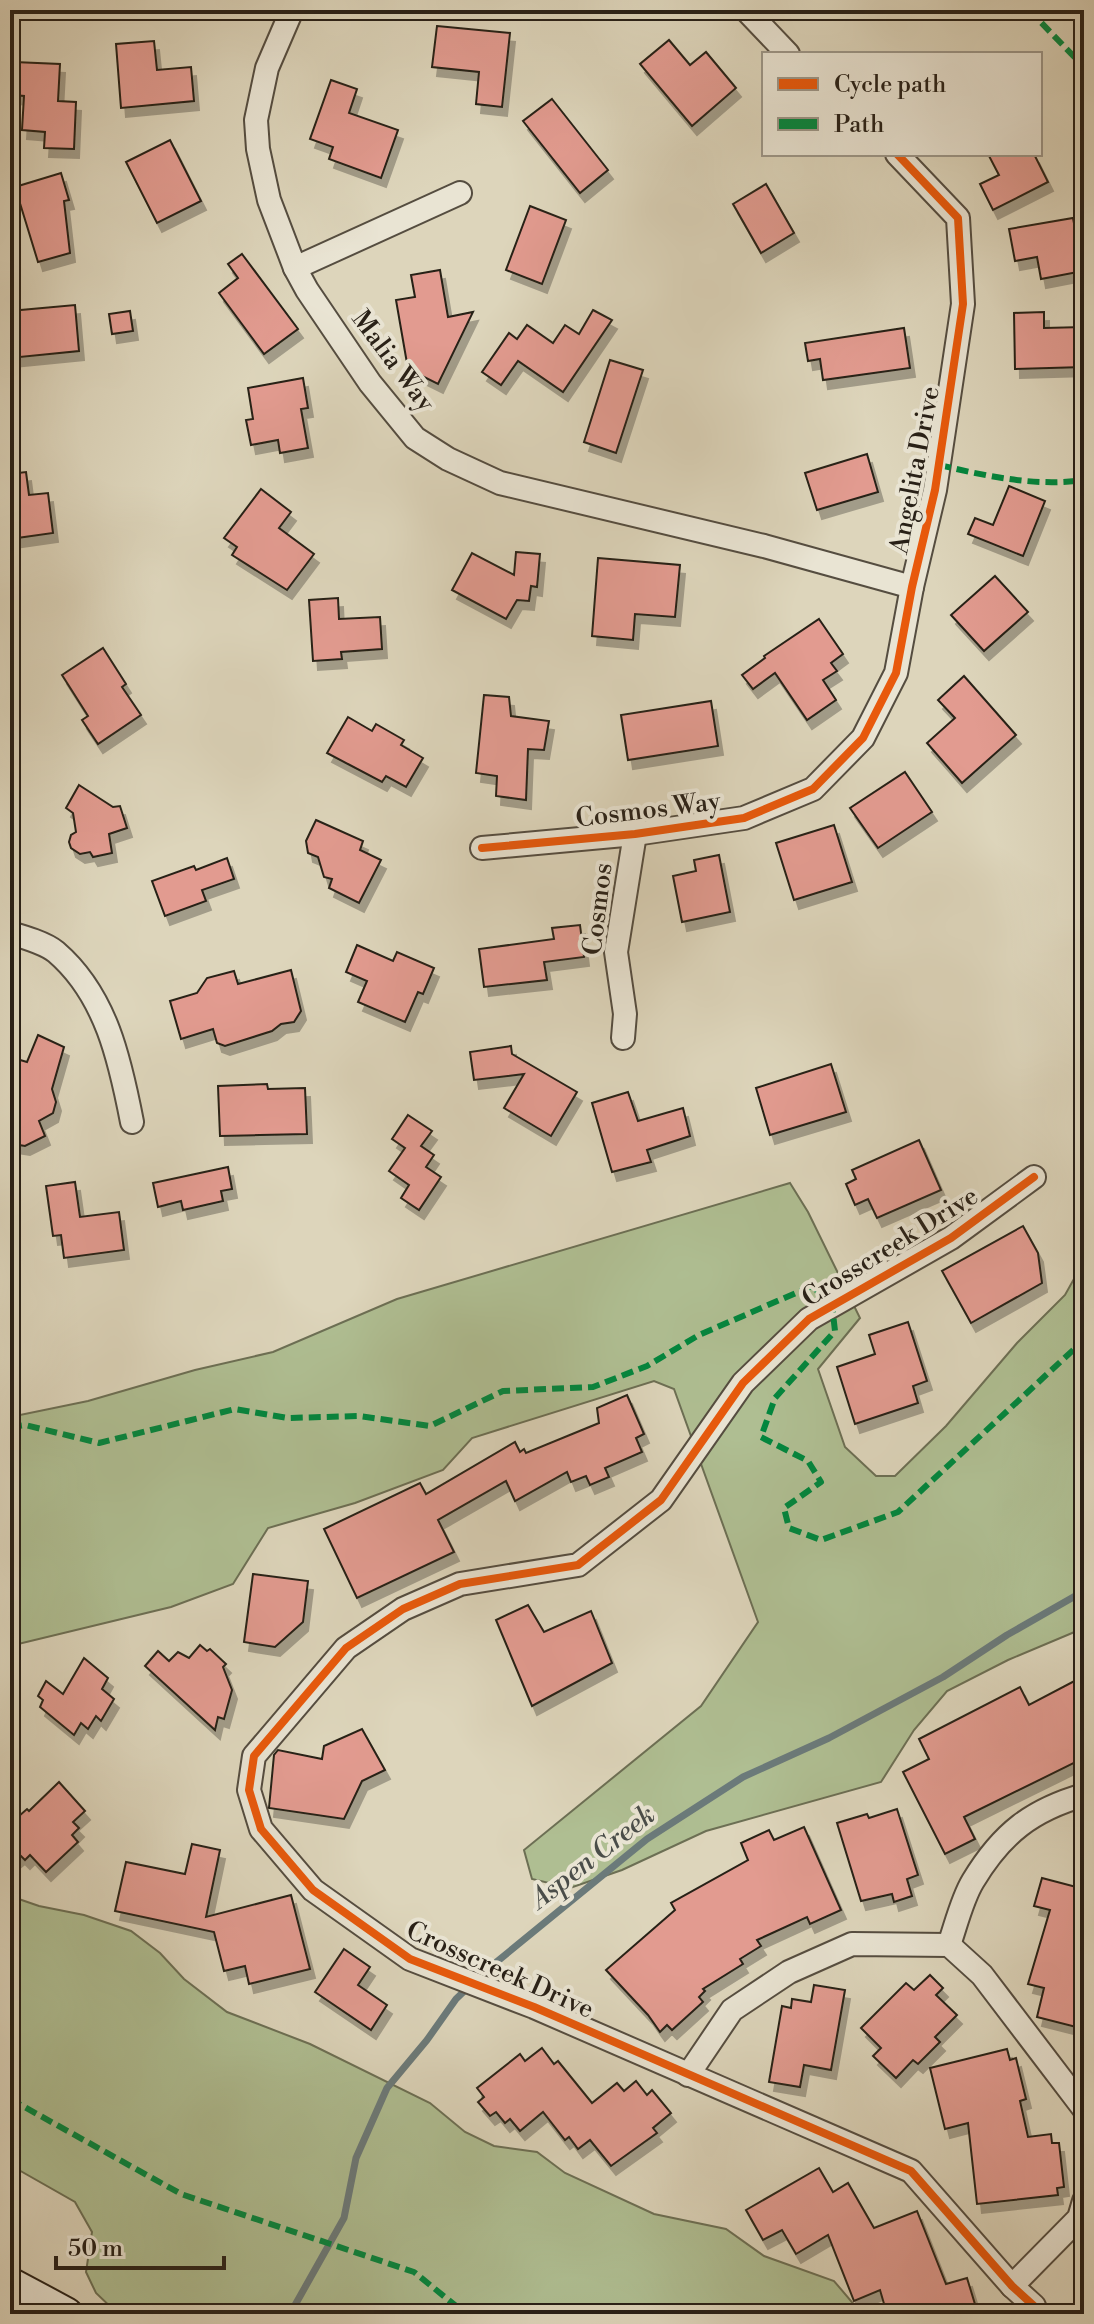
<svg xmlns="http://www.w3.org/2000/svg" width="1094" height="2324" viewBox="0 0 1094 2324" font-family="'Libre Bodoni',serif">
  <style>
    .green { fill: #afbe92; stroke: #6c6f54; stroke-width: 2 }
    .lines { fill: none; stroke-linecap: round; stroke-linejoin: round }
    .stream { stroke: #6b7a7a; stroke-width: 7 }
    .building { fill: #e29b90; stroke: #282017; stroke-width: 2; filter: url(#shadow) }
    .street-casing { stroke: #554d40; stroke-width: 26 }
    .secondary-casing { stroke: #282017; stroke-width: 36 }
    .street { stroke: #e9e4d3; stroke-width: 22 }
    .secondary { stroke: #e9e4d3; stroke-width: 32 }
    .quiet { stroke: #00873e; stroke-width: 6; stroke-dasharray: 12 6; stroke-linecap: butt }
    .cycleway-casing { stroke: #e9e4d3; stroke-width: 13 }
    .cycleway { stroke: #e8590c; stroke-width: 8 }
    .labels { text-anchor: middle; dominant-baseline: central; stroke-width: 8; stroke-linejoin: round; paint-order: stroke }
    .street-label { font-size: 26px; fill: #282017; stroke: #e9e4d3 }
    .water-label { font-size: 28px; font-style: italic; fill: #4a4d49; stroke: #e9e4d3 }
  </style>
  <defs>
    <filter id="shadow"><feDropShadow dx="5" dy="9" stdDeviation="0" flood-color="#0004"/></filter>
  </defs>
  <rect width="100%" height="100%" fill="#ddd5bb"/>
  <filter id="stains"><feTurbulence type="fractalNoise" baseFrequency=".0025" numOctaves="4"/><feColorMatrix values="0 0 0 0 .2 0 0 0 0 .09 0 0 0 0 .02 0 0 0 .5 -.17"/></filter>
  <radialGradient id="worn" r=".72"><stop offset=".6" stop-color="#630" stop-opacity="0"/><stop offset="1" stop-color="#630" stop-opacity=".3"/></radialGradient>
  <g class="green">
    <polygon points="790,1183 808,1212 860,1318 818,1369 845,1447 876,1476 895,1476 946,1426 1017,1343 1065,1295 1084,1261 1084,1628 1008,1660 947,1691 914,1730 881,1782 706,1831 622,1870 570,1888 532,1879 524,1850 701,1706 758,1622 674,1389 654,1381 472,1438 443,1470 355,1503 268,1528 233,1584 171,1607 10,1646 10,1417 88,1401 195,1370 273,1352 397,1299"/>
    <polygon points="10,1896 39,1906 84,1915 131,1931 160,1953 184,1979 227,2012 310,2044 430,2103 465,2132 494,2146 537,2152 565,2173 654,2214 726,2229 764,2256 834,2281 862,2314 449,2314 434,2305 426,2314 118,2314 96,2293 86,2272 92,2232 75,2202 10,2165"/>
  </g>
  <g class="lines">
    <polyline class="stream" points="290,2314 344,2218 356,2158 387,2088 427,2040 456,1999 483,1973 647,1839 743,1777 829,1738 943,1677 1007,1635 1084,1591"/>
  </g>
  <g class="building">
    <polygon points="437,26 510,33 502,107 476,104 479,72 432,67"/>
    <polygon points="669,40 690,65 706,52 736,88 692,126 640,64"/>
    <polygon points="154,41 157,70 191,67 194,101 121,108 116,44"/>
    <polygon points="14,62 60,64 58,101 76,102 74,149 44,148 45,132 22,130 24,96 13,95"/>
    <polygon points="331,80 357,89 349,113 398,130 381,178 329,159 333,147 310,139"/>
    <polygon points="552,99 608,170 580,193 523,121"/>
    <polygon points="170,140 201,201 157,223 126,162"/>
    <polygon points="988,154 1034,154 1048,182 993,210 980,184 999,175"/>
    <polygon points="61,173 69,200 64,201 70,253 38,262 15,187"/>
    <polygon points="766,184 794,233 761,253 733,204"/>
    <polygon points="530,206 566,220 542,284 506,270"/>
    <polygon points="1073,218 1083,271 1041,279 1037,257 1015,261 1009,229"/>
    <polygon points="242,254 298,329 264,354 219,293 238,278 228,264"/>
    <polygon points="440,270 448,317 473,312 438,384 408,369 396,300 415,297 411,275"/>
    <polygon points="75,305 79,351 10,358 10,311"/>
    <polygon points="593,310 612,320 563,392 518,361 501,385 482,372 509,333 517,339 527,325 553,343 565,325 579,334"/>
    <polygon points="130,311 133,331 112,334 109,314"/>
    <polygon points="1044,312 1044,328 1084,327 1084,367 1015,369 1014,313"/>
    <polygon points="904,328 910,368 823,380 820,359 808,361 805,343"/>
    <polygon points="610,360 643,370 616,453 584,442"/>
    <polygon points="303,378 308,408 301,409 308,448 280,453 278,440 251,445 246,420 253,419 248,388"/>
    <polygon points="867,454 878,492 817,510 805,473"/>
    <polygon points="26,472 29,495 48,493 53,533 10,539 10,474"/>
    <polygon points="1009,486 1045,501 1023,556 968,534 975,518 993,525"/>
    <polygon points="261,489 291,512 279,528 314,554 287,590 232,555 237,547 224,538"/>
    <polygon points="516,552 540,554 537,587 531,586 529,601 517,600 506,619 452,590 472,553 514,575"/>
    <polygon points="598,558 680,565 675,617 635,614 633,640 592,636"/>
    <polygon points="995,576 1028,612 984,651 951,615"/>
    <polygon points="338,598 339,619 380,617 382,649 341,652 342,659 313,661 309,600"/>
    <polygon points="819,619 843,654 831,663 837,671 823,680 836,700 807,720 775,673 753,689 742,675 765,658 764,656"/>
    <polygon points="103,648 126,684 122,687 141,715 98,744 82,720 88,716 62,675"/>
    <polygon points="964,676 1016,735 962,783 927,743 955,718 938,700"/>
    <polygon points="484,695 509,697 511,716 549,721 544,750 528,749 526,800 496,796 497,776 476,773"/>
    <polygon points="711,701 718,746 628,760 621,715"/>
    <polygon points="348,717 372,731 376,724 404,740 401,745 423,758 406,787 386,776 382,782 327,753"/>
    <polygon points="905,772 932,812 878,848 850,808"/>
    <polygon points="79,785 113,807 120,806 127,828 109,834 112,853 93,857 90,852 80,854 71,848 69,842 71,835 76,832 73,813 66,808"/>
    <polygon points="316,820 363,841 360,850 381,860 359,903 329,888 332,879 324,877 318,857 308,853 306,841"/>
    <polygon points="834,825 852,882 794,900 776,843"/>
    <polygon points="719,855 730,912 682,922 673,876 696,871 694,860"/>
    <polygon points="227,858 234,879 202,890 206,901 165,916 152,881 194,866 196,870"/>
    <polygon points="580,925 584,957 544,962 547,980 484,987 479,949 554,939 552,928"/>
    <polygon points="357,945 393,961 397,952 434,968 423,994 418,992 405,1022 358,1002 367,981 346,972"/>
    <polygon points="291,970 301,1011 294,1022 281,1024 272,1031 225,1046 217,1043 213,1029 181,1039 170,1001 197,993 207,978 234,971 238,984"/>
    <polygon points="38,1035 64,1047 52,1089 56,1102 53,1113 39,1121 45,1136 25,1146 13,1144 10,1138 10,1057 27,1062"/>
    <polygon points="511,1046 512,1054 577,1092 551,1136 504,1108 524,1074 474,1080 470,1052"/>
    <polygon points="831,1064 846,1112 770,1135 756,1088"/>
    <polygon points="267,1084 268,1089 305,1088 307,1134 220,1136 218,1086"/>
    <polygon points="628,1092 638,1121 683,1108 690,1136 647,1150 651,1162 612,1172 592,1103"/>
    <polygon points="408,1115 432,1131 421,1146 434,1155 426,1167 441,1177 419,1210 401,1198 409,1185 389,1171 405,1148 392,1139"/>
    <polygon points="919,1140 941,1190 877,1218 868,1199 855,1205 846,1184 856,1179 852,1170"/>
    <polygon points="228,1167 232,1189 221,1191 223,1201 183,1210 181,1201 158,1207 153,1183"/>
    <polygon points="75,1182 80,1217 119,1212 124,1250 64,1258 61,1235 53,1236 46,1186"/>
    <polygon points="1023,1226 1038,1253 1042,1283 971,1323 942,1271"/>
    <polygon points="908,1322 927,1381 913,1386 918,1403 855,1424 837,1367 875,1354 869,1335"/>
    <polygon points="627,1395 644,1434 636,1438 642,1452 605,1468 609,1477 590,1485 586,1476 571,1482 567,1472 515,1501 506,1481 438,1520 454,1552 357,1598 324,1529 420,1483 426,1494 515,1442 520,1452 524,1449 526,1453 599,1423 597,1408"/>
    <polygon points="253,1574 308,1581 303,1622 275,1647 244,1642"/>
    <polygon points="528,1605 544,1632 591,1611 612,1663 532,1706 496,1620"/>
    <polygon points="200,1645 207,1651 210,1649 226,1664 223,1667 232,1690 224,1719 218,1717 215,1730 145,1666 158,1651 169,1661 178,1652 189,1658"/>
    <polygon points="84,1658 108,1678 102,1689 114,1699 101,1721 96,1716 88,1729 81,1723 74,1735 40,1707 43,1700 38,1696 46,1681 63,1694"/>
    <polygon points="1084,1676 1084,1758 964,1817 975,1839 945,1854 903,1772 929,1759 919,1739 1020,1687 1029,1705"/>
    <polygon points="362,1729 385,1770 362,1781 344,1819 269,1808 274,1755 278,1750 322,1759 324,1746"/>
    <polygon points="59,1782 85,1811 73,1822 79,1828 72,1835 78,1842 46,1872 30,1855 25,1860 20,1855 10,1863 10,1824 27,1809 29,1811"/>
    <polygon points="897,1809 918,1875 907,1879 912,1896 894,1902 892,1894 861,1901 837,1823 867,1814 869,1818"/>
    <polygon points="804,1827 841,1910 810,1924 807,1917 757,1940 761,1946 740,1959 743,1964 703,1989 705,1991 699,1997 703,2002 672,2030 667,2025 660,2032 648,2015 606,1970 675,1910 671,1903 748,1860 741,1843 769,1830 774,1840"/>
    <polygon points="192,1844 220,1850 206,1917 291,1895 310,1969 249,1984 245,1966 224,1971 214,1932 115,1911 126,1862 185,1874"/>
    <polygon points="1042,1878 1084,1889 1084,2029 1037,2017 1044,1988 1028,1984 1050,1910 1034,1906"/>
    <polygon points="344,1949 370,1967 358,1985 387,2005 371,2030 315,1992"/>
    <polygon points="930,1975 943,1988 936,1995 957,2015 935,2037 940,2042 918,2064 913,2060 896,2078 873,2056 881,2048 861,2028 906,1983 914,1990"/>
    <polygon points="814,1985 845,1990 831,2070 804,2065 800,2087 769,2082 782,2006 791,2008 792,1999 811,2002"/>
    <polygon points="542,2048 554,2064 558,2061 592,2103 617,2083 624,2091 636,2081 647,2095 652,2090 671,2113 653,2128 657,2133 611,2166 590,2140 578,2149 569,2137 565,2140 543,2112 520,2131 510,2119 505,2123 496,2112 490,2116 478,2102 484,2097 477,2088 520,2054 525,2061"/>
    <polygon points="1007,2049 1010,2060 1016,2058 1026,2099 1020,2101 1028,2137 1051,2134 1052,2143 1059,2143 1064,2187 1057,2188 1058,2195 977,2204 968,2123 945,2129 930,2068"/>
    <polygon points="819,2168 833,2192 848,2183 874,2228 917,2211 946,2284 967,2278 978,2314 887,2314 880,2290 854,2301 828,2235 796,2254 782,2230 763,2240 746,2210"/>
  </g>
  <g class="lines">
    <defs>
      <g id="street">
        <polyline points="292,10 267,68 256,120 258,149 269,200 295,268 307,290 370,383 415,438 448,459 500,483 764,546 912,587"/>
        <polyline points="746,10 788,54"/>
        <polyline points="295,268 460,193"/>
        <polyline points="482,848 635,834 744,818 813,789 863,738 896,673 912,587 935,490 963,304 958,218 897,154"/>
        <path d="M10,933C24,937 45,943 56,952C106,995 120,1060 132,1122"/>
        <polyline points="623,1038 625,1014 616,952 635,834"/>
        <polyline points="1034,1177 951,1238 809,1319 743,1383 661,1500 578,1565 460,1584 403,1609 346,1648 254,1756 249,1790 261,1829 313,1890 410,1959 534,2007 911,2171 1012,2286 1034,2306 1037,2314"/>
        <path d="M949,1945C956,1925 962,1899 973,1881C1002,1833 1032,1810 1084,1795"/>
        <polyline points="688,2075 732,2010 789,1972 852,1944 949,1945 982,1975 1084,2109"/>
        <polyline points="1012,2286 1079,2218 1084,2201"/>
      </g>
      <polyline id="secondary" points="10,2284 66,2314"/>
    </defs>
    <use href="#street" class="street-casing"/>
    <use href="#secondary" class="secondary-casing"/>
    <use href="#street" class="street"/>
    <use href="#secondary" class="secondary"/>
    <g class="quiet">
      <polyline points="1029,10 1084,67"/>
      <path d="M939,465C987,476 1034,487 1084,480"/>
      <polyline points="10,1427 25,1425 99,1443 235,1409 288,1418 359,1416 430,1426 503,1391 593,1387 647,1366 699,1335 812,1286 832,1305 835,1331 775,1398 761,1437 808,1461 821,1482 784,1508 789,1528 821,1540 898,1512 1084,1340"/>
      <polyline points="10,2099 181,2194 414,2272 466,2314"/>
    </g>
    <defs>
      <g id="cycleway">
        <polyline points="482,848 635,834 744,818 813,789 863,738 896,673 912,587 935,490 963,304 958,218 897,154"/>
        <polyline points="1034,1177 951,1238 809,1319 743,1383 661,1500 578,1565 460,1584 403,1609 346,1648 254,1756 249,1790 261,1829 313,1890 410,1959 534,2007 911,2171 1012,2286 1034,2306 1037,2314"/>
      </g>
    </defs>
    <use href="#cycleway" class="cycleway-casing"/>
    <use href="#cycleway" class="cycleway"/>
  </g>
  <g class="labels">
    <g class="street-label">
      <text transform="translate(393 361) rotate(53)">Malia Way</text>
      <text transform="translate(915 470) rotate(-79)">Angelita Drive</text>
      <text transform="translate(648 810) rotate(-7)">Cosmos Way</text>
      <text transform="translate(598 909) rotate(-83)">Cosmos</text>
      <text transform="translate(890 1247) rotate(-32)">Crosscreek Drive</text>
      <text transform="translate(500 1970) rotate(24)">Crosscreek Drive</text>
    </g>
    <g class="water-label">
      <text transform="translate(593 1857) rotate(-38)">Aspen Creek</text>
    </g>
  </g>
  <rect width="1094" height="2324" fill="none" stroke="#ddd5bb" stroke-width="40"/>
  <rect x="12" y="12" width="1070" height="2300" fill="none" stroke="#282017" stroke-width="4"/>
  <rect x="20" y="20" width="1054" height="2284" fill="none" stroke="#282017" stroke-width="2"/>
  <rect x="762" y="52" width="280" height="104" fill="#e9e4d3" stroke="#9c9688" stroke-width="2"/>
  <rect x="778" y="78" width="40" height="12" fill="#e8590c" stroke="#9c9688" stroke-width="2"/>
  <text x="834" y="92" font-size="24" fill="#282017">Cycle path</text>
  <rect x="778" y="118" width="40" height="12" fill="#00873e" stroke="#9c9688" stroke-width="2"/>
  <text x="834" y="132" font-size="24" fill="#282017">Path</text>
  <path d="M56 2256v12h168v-12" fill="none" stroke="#282017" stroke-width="4"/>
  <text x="68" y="2256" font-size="24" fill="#282017" stroke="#e9e4d3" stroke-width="6" paint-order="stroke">50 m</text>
  <rect width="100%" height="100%" filter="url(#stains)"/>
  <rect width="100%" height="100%" fill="url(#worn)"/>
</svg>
